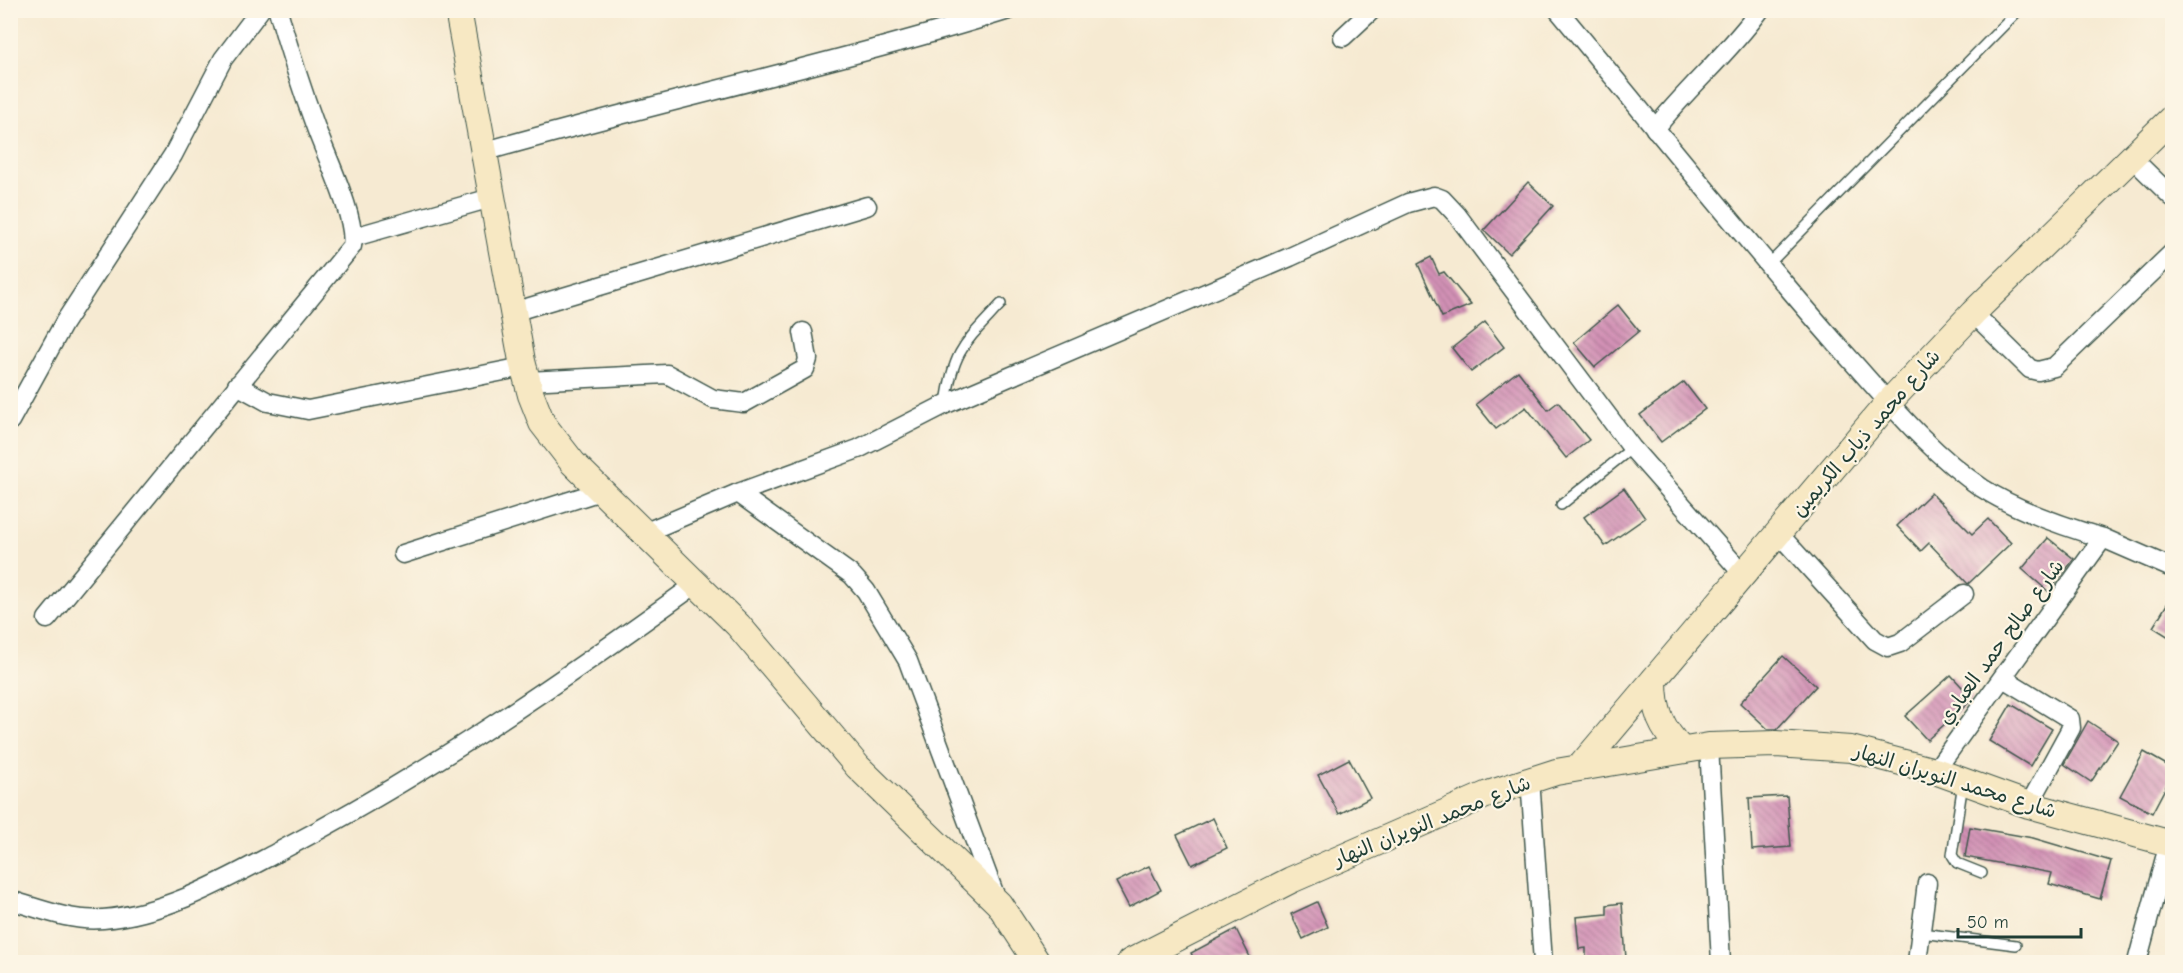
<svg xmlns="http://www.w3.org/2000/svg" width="2183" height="973" viewBox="0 0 2183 973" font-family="'Comic Neue','Playpen Sans Arabic',sans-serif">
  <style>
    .building { fill: url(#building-back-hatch) }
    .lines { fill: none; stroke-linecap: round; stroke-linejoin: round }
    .lane-casing { stroke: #3f574c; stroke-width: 12 }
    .street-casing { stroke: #3f574c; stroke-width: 21 }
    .secondary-casing { stroke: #3f574c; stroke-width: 28 }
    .lane { stroke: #fff; stroke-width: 9 }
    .street { stroke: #fff; stroke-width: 18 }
    .secondary { stroke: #f7e8c3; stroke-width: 26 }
    .labels { text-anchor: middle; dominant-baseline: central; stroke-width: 4.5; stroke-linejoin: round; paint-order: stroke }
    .street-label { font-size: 20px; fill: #1f3d34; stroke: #fcf5e5 }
  </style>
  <defs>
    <pattern id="building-back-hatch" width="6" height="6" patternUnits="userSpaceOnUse" patternTransform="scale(1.5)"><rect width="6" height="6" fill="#d391b6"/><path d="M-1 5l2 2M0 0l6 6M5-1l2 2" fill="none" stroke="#ab7895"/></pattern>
  </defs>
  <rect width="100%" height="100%" fill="#fcf5e5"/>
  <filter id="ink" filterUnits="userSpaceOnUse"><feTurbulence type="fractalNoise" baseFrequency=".0167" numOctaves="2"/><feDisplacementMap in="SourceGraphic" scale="12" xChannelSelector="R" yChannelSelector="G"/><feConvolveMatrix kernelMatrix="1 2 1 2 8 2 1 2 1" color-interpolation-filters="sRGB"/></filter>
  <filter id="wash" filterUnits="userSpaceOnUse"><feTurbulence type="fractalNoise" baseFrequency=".008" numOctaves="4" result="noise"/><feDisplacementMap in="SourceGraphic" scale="24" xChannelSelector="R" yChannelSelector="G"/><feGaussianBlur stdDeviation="1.35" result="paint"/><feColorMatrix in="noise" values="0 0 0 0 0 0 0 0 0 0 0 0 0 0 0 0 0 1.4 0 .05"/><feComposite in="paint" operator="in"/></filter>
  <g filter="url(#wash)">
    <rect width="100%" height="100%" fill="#f6ead2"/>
    <g id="blocks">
      <g class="building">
        <polygon points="1528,182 1553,206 1509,254 1484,230"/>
        <polygon points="1431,257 1439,274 1444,272 1471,305 1442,317 1418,264"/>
        <polygon points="1618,305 1639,331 1595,367 1574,342"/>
        <polygon points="1485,322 1504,347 1471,372 1452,348"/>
        <polygon points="1518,371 1548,410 1558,402 1589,440 1566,458 1526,407 1496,429 1476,404"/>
        <polygon points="1684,382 1705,409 1661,442 1640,415"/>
        <polygon points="1624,488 1645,518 1605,546 1584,517"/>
        <polygon points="1931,493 1972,534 1988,519 2011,543 1968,584 1929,543 1921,551 1897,526"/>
        <polygon points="2048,538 2074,559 2049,592 2022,569"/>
        <polygon points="2172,596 2172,639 2153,627"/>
        <polygon points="1783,656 1816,686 1777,729 1768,729 1740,703"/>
        <polygon points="1951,675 1973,699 1927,740 1905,716"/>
        <polygon points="2011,704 2052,729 2030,766 1989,741"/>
        <polygon points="2088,721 2118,741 2091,782 2064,764"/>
        <polygon points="2144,752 2172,768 2172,775 2152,813 2120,796"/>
        <polygon points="1349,759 1370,798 1339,814 1318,775"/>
        <polygon points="1787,796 1791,847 1752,850 1749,798"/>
        <polygon points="1213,818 1227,848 1192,865 1177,835"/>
        <polygon points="1970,827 2033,838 2111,861 2100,899 2049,884 2052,873 1965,857"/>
        <polygon points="1149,866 1161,890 1129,907 1116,882"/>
        <polygon points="1317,902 1328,927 1303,939 1291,914"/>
        <polygon points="1622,903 1626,959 1598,962 1597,957 1586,958 1586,948 1579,949 1576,917 1607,914 1607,905"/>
        <polygon points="1236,929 1253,963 1196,963 1191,953"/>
      </g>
    </g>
  </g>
  <g filter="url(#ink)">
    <use href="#blocks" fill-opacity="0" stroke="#3f574c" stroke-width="1.5"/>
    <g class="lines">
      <defs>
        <g id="lane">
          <polyline points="1768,265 2019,10"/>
          <path d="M946,404C953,350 965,343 1001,304"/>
          <polyline points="1561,505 1632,448"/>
          <polyline points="1963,783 1952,855 1957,863 1982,873"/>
          <polyline points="1921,933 2016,945"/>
        </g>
        <g id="street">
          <path d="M1558,10C1652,123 1743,238 1840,348C1884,396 1927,451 1982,488C2018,511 2062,526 2103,538"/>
          <polyline points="1343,37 1372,10"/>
          <path d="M1655,129C1688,87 1729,53 1760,10"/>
          <path d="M483,152C657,102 835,64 1009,10"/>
          <polyline points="2132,158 2172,197"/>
          <polyline points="354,237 491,198"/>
          <polyline points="513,312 867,206"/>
          <polyline points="1973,313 2030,369 2038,371 2054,367 2172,253"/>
          <polyline points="527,381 667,374 713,399 744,403 805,369 808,359 803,332"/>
          <polyline points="237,385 268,402 308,410 523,367"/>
          <polyline points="10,421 64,323 173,155 223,59 260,10"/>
          <polyline points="738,493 852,575 866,591 908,661 996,898"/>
          <polyline points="644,533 738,493 858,449 946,404 1290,257 1408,203 1434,196 1442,199 1457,215 1632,448 1743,574"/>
          <polyline points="1778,533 1875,640 1888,647 1900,643 1964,594"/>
          <polyline points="403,554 601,491"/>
          <path d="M47,619L352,246C357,219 326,156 316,128C302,90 289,50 278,10"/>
          <polyline points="2003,678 2070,719 2071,728 2029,805"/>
          <polyline points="1709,746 1721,962"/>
          <polyline points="1935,771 2103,538 2172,568"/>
          <polyline points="1530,779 1543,962"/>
          <path d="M10,900C40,909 72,922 103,919C165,914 223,881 276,853C424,776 561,682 696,584"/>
          <polyline points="1917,962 1927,883"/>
          <polyline points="2137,962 2169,843"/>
        </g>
        <g id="secondary">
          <polyline points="458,10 522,361 531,395 542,423 573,463 738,625 858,767 999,904 1037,962"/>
          <path d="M1654,680C1654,711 1661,728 1682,750"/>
          <polyline points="1580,767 1889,402 1973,313 2172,118"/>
          <polyline points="1130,962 1291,880 1488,794 1556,772 1709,746 1776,744 1851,749 1935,771 2029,805 2172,844"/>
        </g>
      </defs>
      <use href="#lane" class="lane-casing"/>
      <use href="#street" class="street-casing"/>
      <use href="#secondary" class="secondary-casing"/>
      <use href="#lane" class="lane"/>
      <use href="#street" class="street"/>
      <use href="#secondary" class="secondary"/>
    </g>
  </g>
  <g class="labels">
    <g class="street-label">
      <text transform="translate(1866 433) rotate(-49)">شارع محمد ذياب الكريمين</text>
      <text transform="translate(2001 642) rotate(-54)">شارع صالح حمد العبادي</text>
      <text transform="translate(1955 781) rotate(17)">شارع محمد النويران النهار</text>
      <text transform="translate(1432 821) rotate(-22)">شارع محمد النويران النهار</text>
    </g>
  </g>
  <rect width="2183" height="973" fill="none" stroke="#fcf5e5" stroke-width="36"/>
  <path d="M1958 928v9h123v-9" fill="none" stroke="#1f3d34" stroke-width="3"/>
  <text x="1967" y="928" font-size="18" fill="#1f3d34" stroke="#fcf5e5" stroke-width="4.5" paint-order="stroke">50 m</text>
</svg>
